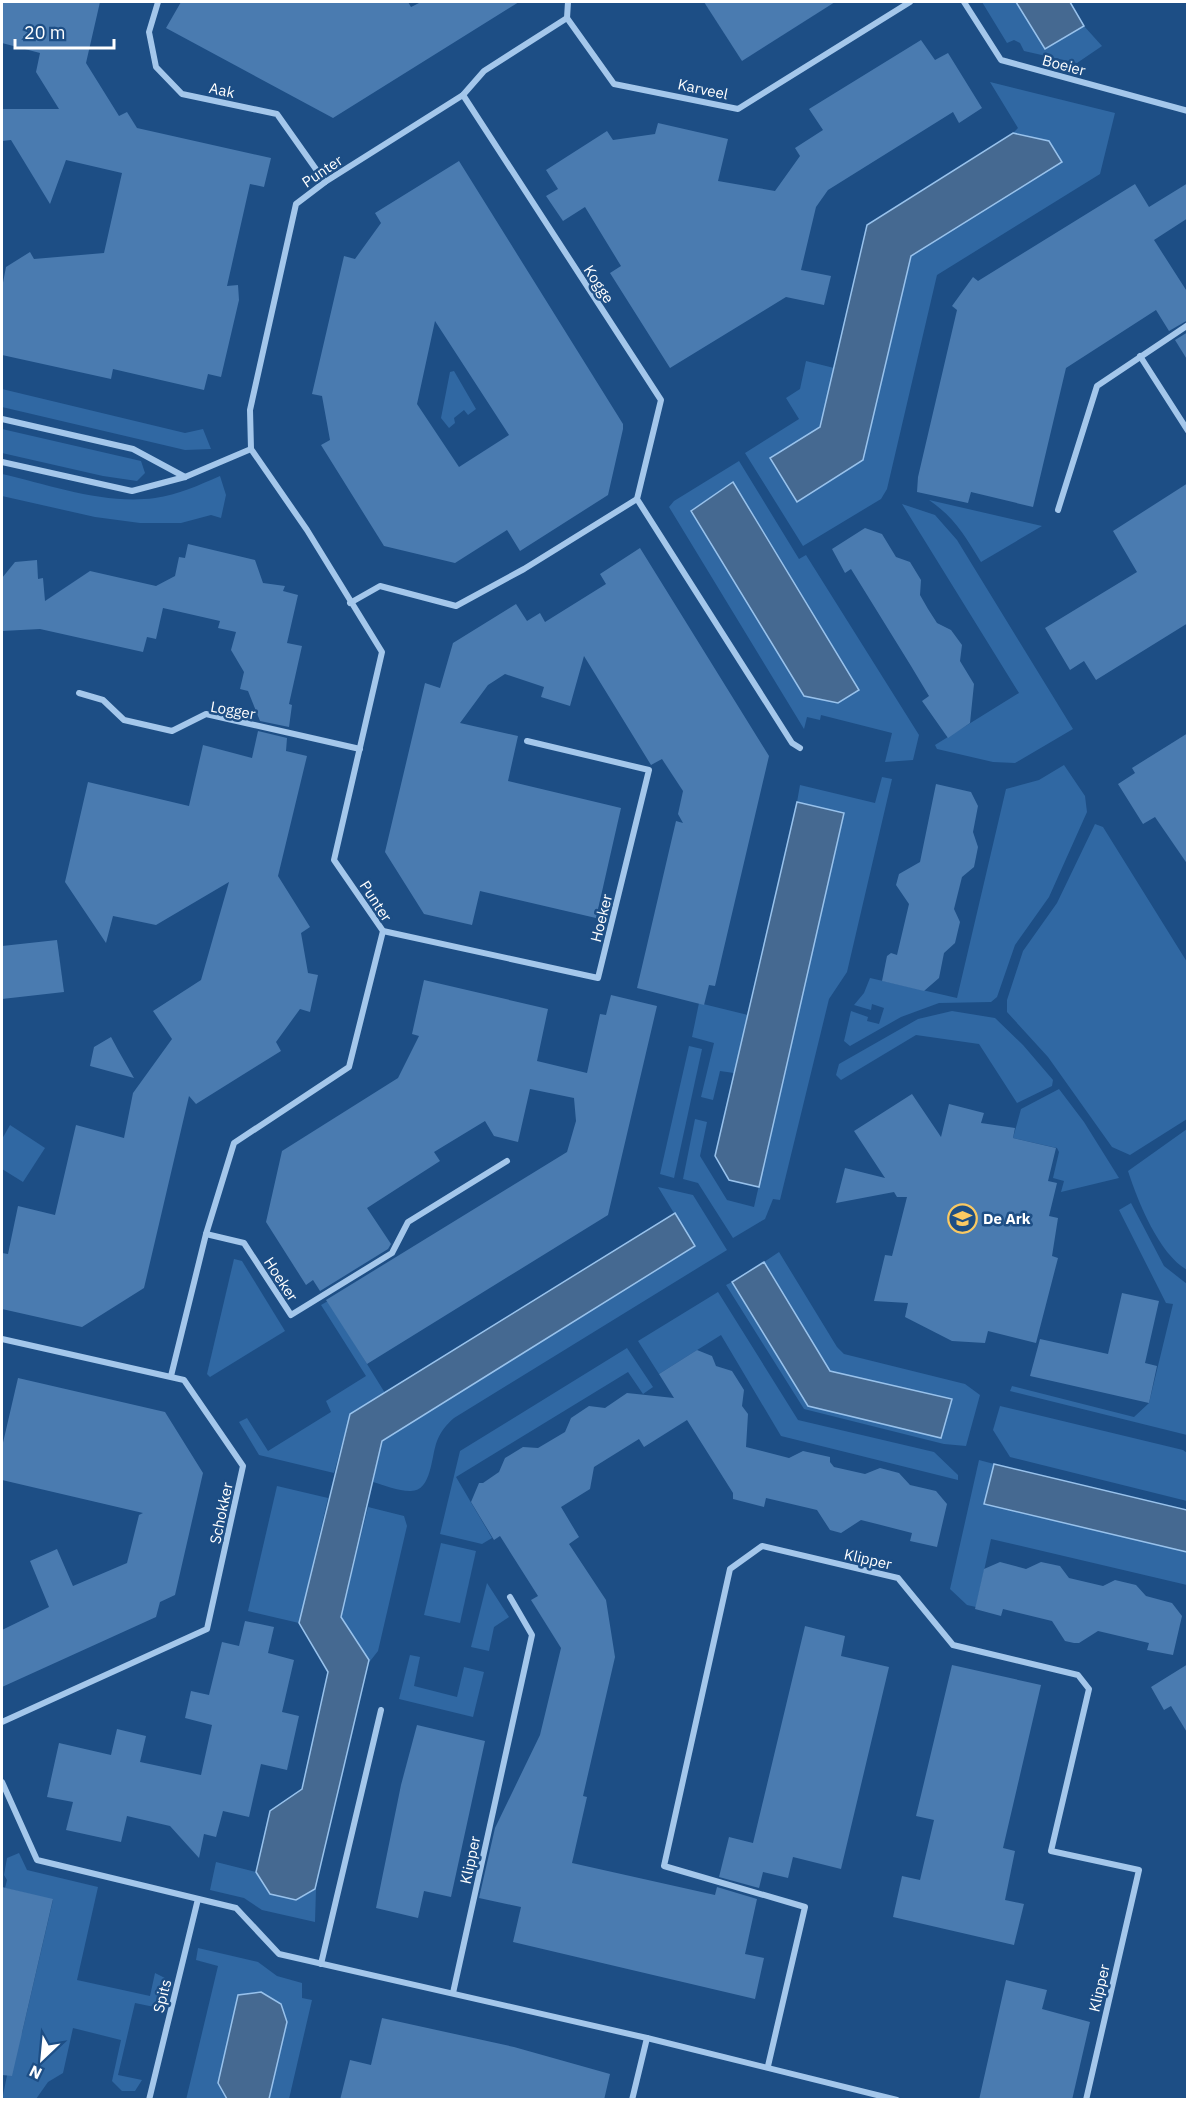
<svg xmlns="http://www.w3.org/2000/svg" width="1189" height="2101" viewBox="0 0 1189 2101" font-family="'IBM Plex Sans',sans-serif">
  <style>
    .green { fill: #3068a3; fill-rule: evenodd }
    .water { fill: #456991; stroke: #98c2ec; stroke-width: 1.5 }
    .building { fill: #4a7bb0; fill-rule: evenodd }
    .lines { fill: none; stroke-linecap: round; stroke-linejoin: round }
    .minor { stroke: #a4c7eb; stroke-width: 6 }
    .labels { text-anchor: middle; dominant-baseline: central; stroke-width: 5; stroke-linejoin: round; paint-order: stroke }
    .street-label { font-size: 15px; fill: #fff; stroke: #1d4e85 }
    .poi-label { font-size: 15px; font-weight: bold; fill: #fff; stroke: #1d4e85; text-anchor: start }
  </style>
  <rect width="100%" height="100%" fill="#1d4e85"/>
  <g class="green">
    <polygon points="982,2 1016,2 1045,49 1084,26 1102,46 1077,63 1024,51 1020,43 1014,40 1007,43"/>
    <polygon points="990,82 1115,113 1100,174 937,275 887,489 881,499 803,546 745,453 799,419 786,398 800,389 806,361 834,368 820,428 770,458 863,460 911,256 1062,162 1049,141 1013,133 1018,128"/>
    <polygon points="454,371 476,409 468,415 464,410 454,418 455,423 449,428 441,418 450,372"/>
    <polygon points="2,389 185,433 203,429 211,449 185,450 2,407"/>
    <polygon points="2,429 141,461 145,473 137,481 103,476 2,453"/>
    <path d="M739,461L799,559L806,555L919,735L913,760L885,762L892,733L821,715L820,720L807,717L804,729L669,507L674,501ZM733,483L859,690L691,510Z"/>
    <path d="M2,474C50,485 105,505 155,498C178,495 199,485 220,476L226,495L221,518L211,515L181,523H140L95,517L2,496Z"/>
    <path d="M929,500L1042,526L981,562C965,536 955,518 929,500Z"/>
    <polygon points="902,504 935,515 957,540 1073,729 1015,763 993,762 937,749 935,745 1019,693"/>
    <polygon points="1064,765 1085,796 1087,812 1049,897 1015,945 997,997 991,1002 939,1003 901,1017 850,1046 844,1041 851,1011 868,1017 867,1021 879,1024 884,1008 872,1004 871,1010 854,1005 864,993 870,978 957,998 1006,789 1039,780"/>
    <polygon points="882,777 892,779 847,972 829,999 780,1200 773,1199 765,1219 733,1238 698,1183 683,1179 695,1119 707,1122 700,1156 727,1200 754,1207 844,814 797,802 800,785 875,803"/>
    <polygon points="1095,824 1103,827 1187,962 1187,1119 1130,1155 1112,1147 1048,1057 1007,1012 1007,1000 1023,951 1057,903"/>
    <polygon points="699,1003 748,1015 734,1073 720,1071 713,1100 701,1097 714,1043 692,1037"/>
    <polygon points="952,1011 995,1018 1023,1045 1053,1080 1052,1086 1017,1103 979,1044 916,1035 841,1080 836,1075 839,1064 918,1019"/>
    <polygon points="689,1046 702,1049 674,1178 660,1174"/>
    <polygon points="1059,1089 1084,1122 1119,1178 1061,1192 1064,1181 1053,1178 1059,1152 1057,1148 1013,1138 1021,1109"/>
    <polygon points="10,1125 45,1148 23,1182 2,1169 2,1139"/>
    <path d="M1187,1129V1270C1159,1254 1138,1202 1128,1171Z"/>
    <path d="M658,1187L693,1195L727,1250L454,1418C446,1425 441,1431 437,1441C431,1456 432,1492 410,1491C398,1491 384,1485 373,1482L382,1441L694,1246Z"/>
    <polygon points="1131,1203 1164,1266 1187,1284 1187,1435 1010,1391 1012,1386 1134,1417 1149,1403 1173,1304 1166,1303 1119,1210"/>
    <polygon points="779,1252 837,1347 844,1354 965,1384 980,1395 966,1446 944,1444 804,1409 726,1285 732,1282 808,1406 941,1438 952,1399 830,1371 764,1262"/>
    <polygon points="234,1259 242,1261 285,1331 210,1377 207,1374"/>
    <polygon points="718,1292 798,1420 934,1452 958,1475 958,1480 781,1436 721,1335 659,1374 638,1341"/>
    <polygon points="328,1301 385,1393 350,1414 334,1473 259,1455 239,1422 247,1418 268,1451 331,1412 326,1401 366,1376 321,1305"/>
    <polygon points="627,1348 653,1387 643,1394 628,1372 456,1477 492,1538 482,1544 440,1534 460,1451"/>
    <polygon points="1000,1406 1183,1450 1187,1453 1187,1501 1010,1457 993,1430"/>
    <polygon points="979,1460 994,1464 985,1504 1187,1552 1187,1585 991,1539 976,1607 967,1605 950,1589"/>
    <polygon points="277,1486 328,1498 299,1623 248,1611"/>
    <polygon points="368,1507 404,1516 407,1526 378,1651 367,1665 369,1660 341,1617"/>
    <polygon points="441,1543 476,1551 460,1623 424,1615"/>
    <polygon points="487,1583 509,1617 494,1627 489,1651 471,1647"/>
    <polygon points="410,1655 420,1657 414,1686 457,1697 464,1667 484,1672 473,1717 399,1699"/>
    <polygon points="19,1853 27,1870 98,1887 77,1980 150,1996 155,1973 165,1978 159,2008 135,2003 118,2075 142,2080 135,2091 122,2091 112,2081 121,2040 73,2028 63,2073 48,2082 36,2099 2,2100 13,2046 22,2033 53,1900 5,1888 7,1880 4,1875 7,1858"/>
    <polygon points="216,1862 256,1872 271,1894 296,1900 316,1889 315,1922 262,1910 244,1898 210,1890"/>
    <polygon points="198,1948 258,1962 277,1976 302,1983 302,1998 312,2000 289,2099 269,2099 287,2022 218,2083 227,2099 186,2100 218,1966 196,1960"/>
  </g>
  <g class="water">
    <polygon points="1016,2 1070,2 1084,26 1045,49"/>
    <polygon points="1013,133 1049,141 1062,162 911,256 863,460 797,502 770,458 820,427 867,225"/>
    <polygon points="733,482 859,690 838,703 804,696 691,511"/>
    <polygon points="797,802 844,813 759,1187 729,1180 715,1156"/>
    <polygon points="675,1213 695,1246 382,1441 341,1617 369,1660 315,1889 296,1900 270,1894 256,1872 270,1811 302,1789 328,1672 299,1623 350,1414"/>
    <polygon points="764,1262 830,1371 952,1399 941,1438 808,1406 732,1282"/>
    <polygon points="994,1464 1187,1510 1187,1552 984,1504"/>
    <polygon points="261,1992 281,2004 287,2022 269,2099 227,2099 218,2083 238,1995"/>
  </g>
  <g class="building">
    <polygon points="2,2 100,2 86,63 119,116 127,112 137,128 271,158 264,187 250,184 227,286 238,285 239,300 221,377 208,374 204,390 113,369 111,379 2,355 2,288 6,267 30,252 34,259 104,253 122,173 66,160 50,204 11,140 2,141 2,109 59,109 36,72 40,53 2,43"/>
    <polygon points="181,2 408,2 411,7 421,2 519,2 333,118 166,28"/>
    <polygon points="704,2 835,2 742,61"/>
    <polygon points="921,40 935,60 948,53 982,108 959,123 953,112 828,190 816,207 801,270 831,276 824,305 786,297 670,368 610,273 621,266 585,207 563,221 546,196 558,189 546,170 607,131 613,140 655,134 658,123 728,139 718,181 775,191 800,156 795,148 823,130 809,109"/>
    <path d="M459,161L623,424V429L608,495L520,551L507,530L455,563L384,546L321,445L330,440L322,396L312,394L344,256L355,259L381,223L375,213ZM435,321L509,435L459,467L417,404Z"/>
    <polygon points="1188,183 1188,218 1154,240 1188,293 1188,320 1169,331 1156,310 1066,368 1033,507 971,492 968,503 917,492 918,477 957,310 952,306 973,277 978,281 1135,184 1149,207"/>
    <polygon points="1188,332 1188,361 1175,340"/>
    <polygon points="1188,483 1188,623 1096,680 1084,661 1070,670 1045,628 1137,572 1113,531"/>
    <polygon points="865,528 882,534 896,557 910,562 921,580 920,595 928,609 937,623 951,630 962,645 960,661 974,684 970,723 948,738 922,701 929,696 911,666 851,569 845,573 832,549"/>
    <polygon points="188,544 255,560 263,583 285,586 283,591 298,595 287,643 302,646 289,704 292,705 289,727 260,721 248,691 240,689 244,672 231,650 236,632 218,628 220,621 163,608 156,639 147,637 143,652 40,629 2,631 2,578 15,562 37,560 38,579 43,578 45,601 90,571 156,586 175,576 179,557 185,558"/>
    <polygon points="640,548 769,756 715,986 709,985 704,1005 637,988 676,821 683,823 678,814 683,791 662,759 651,765 584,656 570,706 541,697 544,687 505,674 488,685 460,723 518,736 508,781 621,808 596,918 480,891 472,925 424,914 385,852 425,683 440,688 453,643 516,604 527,621 540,613 545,622 606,584 600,574"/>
    <polygon points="258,731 287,738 286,751 307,756 278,876 310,927 301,933 308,973 318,975 310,1012 300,1009 276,1042 281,1051 196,1104 189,1096 144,1288 82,1327 2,1309 2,1253 8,1254 18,1206 55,1215 76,1125 124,1138 133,1093 172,1039 153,1011 201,980 229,882 156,925 113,916 106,943 65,882 88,782 189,806 203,745 252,758"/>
    <polygon points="1188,733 1188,865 1155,817 1143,824 1118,784 1135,773 1132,768"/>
    <polygon points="936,784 971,792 978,806 973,832 978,847 974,867 962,877 954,909 960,922 955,943 944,953 939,978 924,991 882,981 887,956 891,953 897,955 909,904 896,885 899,874 920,862"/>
    <polygon points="57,940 64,992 2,999 2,946"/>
    <polygon points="424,980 548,1009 537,1061 587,1073 600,1014 606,1015 611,995 657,1006 608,1215 367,1364 326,1300 567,1152 576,1121 574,1098 530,1089 518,1142 494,1136 485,1121 434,1152 440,1161 367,1208 391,1244 388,1249 320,1291 313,1280 306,1285 266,1222 282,1151 398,1078 419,1036 412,1034"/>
    <polygon points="111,1037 118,1050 134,1078 90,1066 94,1047"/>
    <polygon points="912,1094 941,1137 949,1104 984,1113 981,1123 1015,1128 1013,1138 1056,1148 1048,1181 1057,1183 1049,1216 1058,1218 1052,1256 1058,1258 1036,1343 988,1331 985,1343 952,1341 905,1317 908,1303 874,1301 885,1255 892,1256 907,1197 897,1197 894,1192 836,1203 845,1168 885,1178 854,1131"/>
    <polygon points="1122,1293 1159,1301 1145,1363 1157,1366 1149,1403 1030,1376 1040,1339 1108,1354"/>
    <polygon points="697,1350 712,1356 716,1366 732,1371 744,1390 742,1406 748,1414 746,1447 789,1458 803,1451 830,1457 830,1462 834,1467 865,1474 880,1468 899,1473 910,1485 936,1491 947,1504 937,1547 910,1541 912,1533 877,1524 861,1520 841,1533 830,1530 817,1510 766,1498 764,1507 733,1499 733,1493 687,1420 644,1447 639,1439 594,1467 590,1489 561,1507 579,1537 569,1544 606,1600 615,1657 583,1796 587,1797 572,1863 715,1895 717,1887 757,1899 745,1954 764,1958 755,1999 513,1942 521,1907 479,1898 495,1828 540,1735 561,1648 531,1600 538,1596 500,1536 494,1540 471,1502 479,1483 483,1483 499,1472 505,1458 523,1447 538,1448 565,1432 571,1418 589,1406 605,1408 627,1393 674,1398 659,1374"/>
    <polygon points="18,1378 165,1412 203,1473 175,1595 160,1602 156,1617 2,1687 2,1630 49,1607 30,1561 57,1549 73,1586 127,1563 139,1515 143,1513 2,1480 2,1447"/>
    <polygon points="1000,1562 1026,1569 1041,1562 1060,1566 1069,1578 1103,1586 1115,1580 1136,1585 1146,1596 1172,1603 1182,1616 1173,1655 1147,1650 1149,1643 1098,1631 1079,1643 1074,1643 1065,1641 1052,1621 1003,1609 1001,1616 975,1609 984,1569"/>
    <polygon points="245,1621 274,1627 268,1653 294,1660 282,1712 299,1716 287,1770 261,1764 249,1817 223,1811 216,1837 204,1834 199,1858 170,1826 127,1816 121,1842 66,1830 73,1802 47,1797 59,1743 111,1755 117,1729 146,1736 140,1762 201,1775 212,1725 185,1718 191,1691 209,1695 222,1642 239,1646"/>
    <polygon points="805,1626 845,1636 841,1656 889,1667 841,1869 793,1857 788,1878 763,1872 759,1888 719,1877 729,1837 753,1843"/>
    <polygon points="1188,1664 1188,1734 1171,1706 1164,1710 1151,1687"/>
    <polygon points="952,1665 1041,1685 1003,1848 1015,1851 1005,1900 1024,1904 1014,1945 893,1917 902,1876 920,1880 934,1820 916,1816"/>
    <polygon points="417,1725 485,1741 451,1897 424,1891 418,1918 376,1908 401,1785"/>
    <polygon points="2,1887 53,1899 12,2076 2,2075"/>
    <polygon points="1006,1980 1047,1990 1042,2009 1090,2022 1072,2100 979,2100"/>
    <polygon points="382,2018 514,2047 610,2074 604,2100 340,2100 350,2060 371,2065"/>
  </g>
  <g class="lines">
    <g class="minor">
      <polyline points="158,2 149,32 156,67 182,94 277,114 325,182"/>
      <polyline points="964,2 1001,60 1188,111"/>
      <polyline points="567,18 614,84 738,109 910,2"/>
      <polyline points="567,18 568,2"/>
      <polyline points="463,95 661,400 637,499 792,743 800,748"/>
      <polyline points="1140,356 1188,431"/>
      <polyline points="2,419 133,449 185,477"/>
      <polyline points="2,462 132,491 185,477 251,449"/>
      <polyline points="1058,510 1097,386 1188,325"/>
      <polyline points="350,603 380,586 456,606 524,569 637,499"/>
      <polyline points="79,693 103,700 124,720 172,731 206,714 360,749"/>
      <polyline points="383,931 598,978 649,770 527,741"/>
      <polyline points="206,1234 244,1243 291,1315 392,1253 408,1222 507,1161"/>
      <polyline points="2,1339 184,1380 243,1466 207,1629 2,1722"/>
      <polyline points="171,1376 206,1234 234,1143 349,1067 383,931 334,860 382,652 307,530 251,449 250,410 296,204 325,182 463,95 484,71 567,18"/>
      <polyline points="2,1782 37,1860 236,1908 279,1954 647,2038 897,2100"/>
      <polyline points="321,1964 381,1710"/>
      <polyline points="453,1993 532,1635 510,1597"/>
      <polyline points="768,2066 805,1907 664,1866 730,1569 762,1546 898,1578 953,1645 1078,1675 1089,1689 1051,1851 1139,1870 1086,2100"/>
      <polyline points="149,2100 198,1899"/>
      <polyline points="632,2100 647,2038"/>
    </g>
  </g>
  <defs>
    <symbol id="school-ring" viewBox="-11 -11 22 22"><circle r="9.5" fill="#1d4e85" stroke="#fac962" stroke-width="1.5"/><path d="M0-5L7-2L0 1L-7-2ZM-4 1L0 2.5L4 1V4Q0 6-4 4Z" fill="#fac962"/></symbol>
  </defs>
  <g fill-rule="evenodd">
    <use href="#school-ring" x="946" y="1202" width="33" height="33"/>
  </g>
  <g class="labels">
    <g class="street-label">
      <text transform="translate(1064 65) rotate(15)">Boeier</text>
      <text transform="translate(703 89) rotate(12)">Karveel</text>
      <text transform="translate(222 90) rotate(12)">Aak</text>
      <text transform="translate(322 171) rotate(-34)">Punter</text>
      <text transform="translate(599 284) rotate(57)">Kogge</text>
      <text transform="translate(233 710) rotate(10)">Logger</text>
      <text transform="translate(376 901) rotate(57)">Punter</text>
      <text transform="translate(601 918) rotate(-76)">Hoeker</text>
      <text transform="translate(281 1279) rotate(57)">Hoeker</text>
      <text transform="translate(221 1513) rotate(-78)">Schokker</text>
      <text transform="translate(868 1559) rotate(13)">Klipper</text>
      <text transform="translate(470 1860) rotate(-78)">Klipper</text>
      <text transform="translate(1099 1988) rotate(-77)">Klipper</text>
      <text transform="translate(162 1996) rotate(-76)">Spits</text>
    </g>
    <g class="poi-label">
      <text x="983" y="1218">De Ark</text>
    </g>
  </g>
  <rect width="1189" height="2101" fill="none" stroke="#ffffff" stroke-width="6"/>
  <g transform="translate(42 2059) rotate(206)" stroke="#1d4e85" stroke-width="4.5" paint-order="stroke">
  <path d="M0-4.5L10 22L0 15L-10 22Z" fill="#ffffff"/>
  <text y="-9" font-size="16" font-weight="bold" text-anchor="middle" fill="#ffffff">N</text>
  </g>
  <path d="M15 39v9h99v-9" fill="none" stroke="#ffffff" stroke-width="3"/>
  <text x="24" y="39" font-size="18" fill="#ffffff" stroke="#1d4e85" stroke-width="4.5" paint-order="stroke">20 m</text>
</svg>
